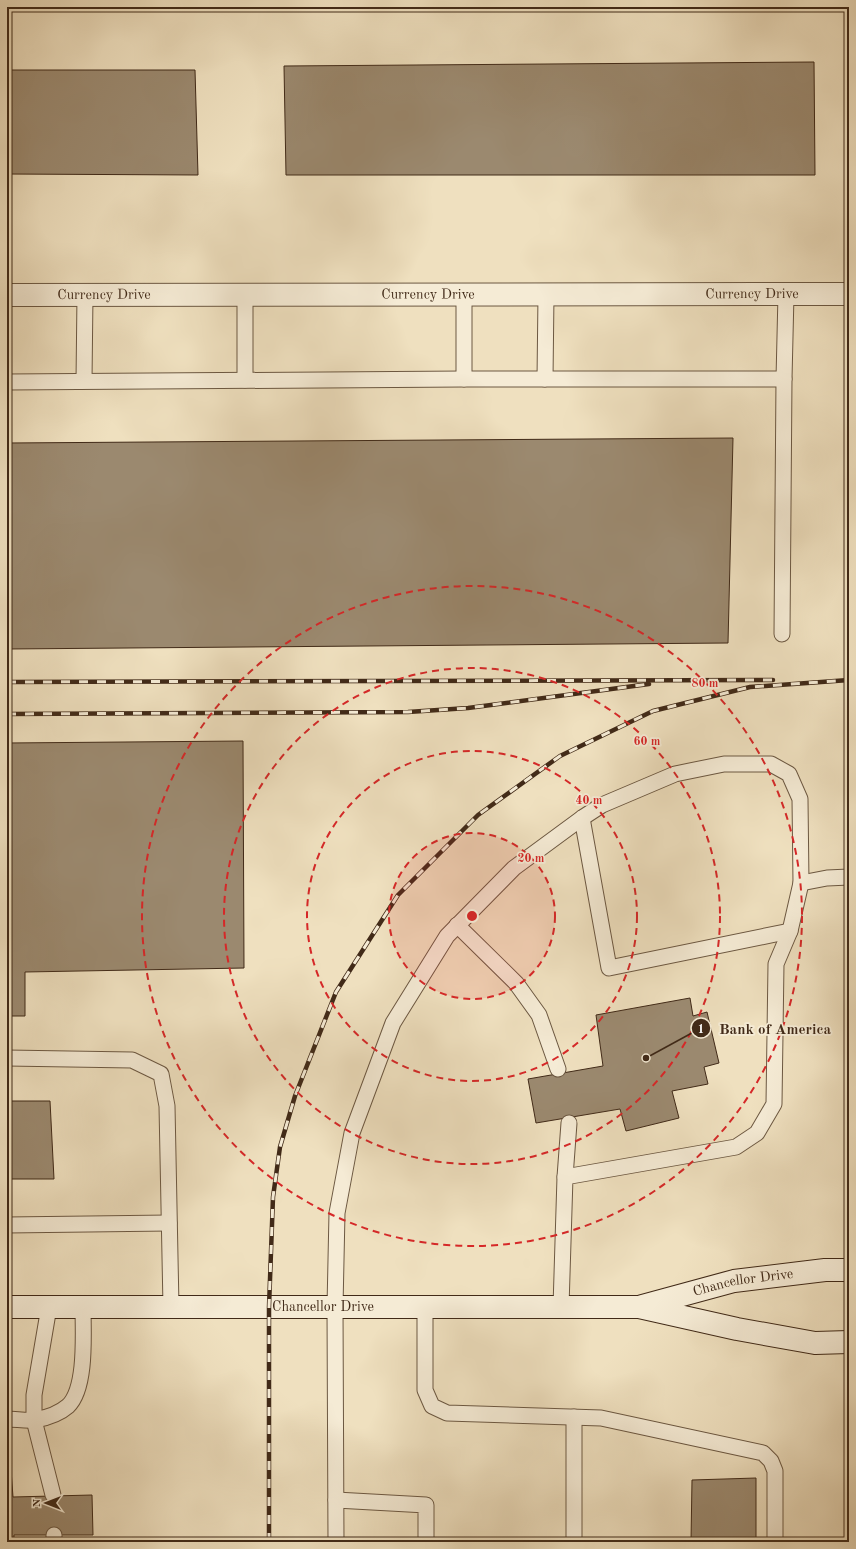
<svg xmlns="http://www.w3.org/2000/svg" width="856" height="1549" viewBox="0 0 856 1549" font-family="'Old Standard TT',serif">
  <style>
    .building { fill: #9b896f; stroke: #412a18 }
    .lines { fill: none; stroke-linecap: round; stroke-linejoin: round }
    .lane-casing { stroke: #6c5842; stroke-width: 17 }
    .street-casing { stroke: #6c5842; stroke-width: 24 }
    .secondary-casing { stroke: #412a18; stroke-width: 24 }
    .lane { stroke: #f5ebd5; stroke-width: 15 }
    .street { stroke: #f5ebd5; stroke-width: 22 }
    .secondary { stroke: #f5ebd5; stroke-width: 22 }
    .rail-casing { stroke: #412a18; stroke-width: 4.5 }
    .rail { stroke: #f5ebd5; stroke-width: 3; stroke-dasharray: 9; stroke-linecap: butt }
    .ring { fill: none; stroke: #d62828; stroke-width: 2; stroke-dasharray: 7 5 }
    .labels { text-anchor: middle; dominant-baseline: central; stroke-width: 3.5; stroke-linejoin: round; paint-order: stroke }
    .street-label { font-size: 14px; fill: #412a18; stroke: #f5ebd5 }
    .centre { fill: #d62828; stroke: #f5ebd5; stroke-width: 2 }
    .ring-label { font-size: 12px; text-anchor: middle; font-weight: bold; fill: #d62828; stroke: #f5ebd5; stroke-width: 3.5; stroke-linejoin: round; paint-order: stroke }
    .leader { fill: none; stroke: #412a18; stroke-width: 1.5 }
    .callout-dot { fill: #412a18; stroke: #f5ebd5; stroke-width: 1.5 }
    .mark-label { font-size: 12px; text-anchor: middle; font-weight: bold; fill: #fff }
    .callout-label { font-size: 15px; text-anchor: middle; font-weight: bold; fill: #412a18; stroke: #f5ebd5; stroke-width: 3.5; stroke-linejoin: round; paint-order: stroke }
  </style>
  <rect width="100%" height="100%" fill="#efe0bf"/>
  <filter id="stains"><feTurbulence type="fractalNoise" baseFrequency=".005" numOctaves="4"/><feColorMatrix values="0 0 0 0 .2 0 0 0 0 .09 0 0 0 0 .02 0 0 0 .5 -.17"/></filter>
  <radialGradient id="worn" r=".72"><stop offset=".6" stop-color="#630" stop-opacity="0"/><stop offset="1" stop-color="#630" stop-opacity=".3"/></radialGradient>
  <g class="building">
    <polygon points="814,62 815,175 286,175 284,66"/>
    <polygon points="7,70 195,70 198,175 7,174"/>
    <polygon points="733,438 728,643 7,649 7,443"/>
    <polygon points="243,741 244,968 25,972 25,1016 7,1016 7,743"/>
    <polygon points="690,998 693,1016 707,1012 719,1063 704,1067 708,1084 672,1091 679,1118 626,1131 620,1109 536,1123 528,1079 603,1066 596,1015"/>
    <polygon points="7,1101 50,1101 54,1179 7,1179"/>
    <polygon points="11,1470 13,1497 92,1495 93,1535 14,1535 14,1542 7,1542 7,1471"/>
    <polygon points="756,1478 756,1542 691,1542 692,1480"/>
  </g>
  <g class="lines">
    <defs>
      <g id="lane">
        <polyline points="245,295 245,380"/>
        <polyline points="464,379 464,294"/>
        <polyline points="545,379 546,295"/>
        <polyline points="784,379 786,294"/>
        <polyline points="84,381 85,295"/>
        <polyline points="7,382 464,379 784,379 782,634"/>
        <polyline points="582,818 609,968 790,931"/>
        <polyline points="801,883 827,878 849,877"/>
        <polyline points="457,925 516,983 539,1015 558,1069"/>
        <polyline points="7,1058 132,1060 161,1074 167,1106 171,1307"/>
        <polyline points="565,1177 569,1123"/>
        <polyline points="7,1225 169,1223"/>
        <polyline points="49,1307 34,1395 34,1420 53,1495"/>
        <polyline points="425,1307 425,1390 432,1406 447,1413 601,1418 763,1453 771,1461 775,1471 775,1542"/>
        <polyline points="574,1417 574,1542"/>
        <path d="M7,1419C16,1419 26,1421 35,1420C46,1418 60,1413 68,1406C87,1388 83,1332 83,1307"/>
        <polyline points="336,1500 426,1505 426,1542"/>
        <polyline points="54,1535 54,1542"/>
        <polyline points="336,1542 335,1307 337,1213 352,1133 393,1023 447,936 514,868 582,818 602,805 675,774 724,764 771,764 789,774 800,799 801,883 790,931 776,964 774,1104 757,1133 736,1147 565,1177 561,1307"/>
      </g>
      <g id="street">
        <path id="s1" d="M7,295L849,294"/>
      </g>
      <g id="secondary">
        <path id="s2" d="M642,1306L734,1281L825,1270H849"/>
        <path id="s3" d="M7,1307H639L737,1329L815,1343L849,1342"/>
      </g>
    </defs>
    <use href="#lane" class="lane-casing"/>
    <use href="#street" class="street-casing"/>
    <use href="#secondary" class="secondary-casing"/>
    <use href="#lane" class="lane"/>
    <use href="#street" class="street"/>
    <use href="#secondary" class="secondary"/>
    <defs>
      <g id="rail">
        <polyline points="7,682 773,680"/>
        <polyline points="7,714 408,712 468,708 649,684"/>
        <polyline points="269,1542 269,1307 273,1197 280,1147 295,1096 336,992 398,895 478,815 560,756 653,711 750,687 849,680"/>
      </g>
    </defs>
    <use href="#rail" class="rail-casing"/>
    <use href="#rail" class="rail"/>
  </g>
  <circle cx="472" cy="916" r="83" fill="#d62828" fill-opacity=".12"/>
  <g class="ring">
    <circle cx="472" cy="916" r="83"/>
    <circle cx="472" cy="916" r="165"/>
    <circle cx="472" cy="916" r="248"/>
    <circle cx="472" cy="916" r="330"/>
  </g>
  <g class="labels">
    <g class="street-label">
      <text stroke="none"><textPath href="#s1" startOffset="421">Currency Drive</textPath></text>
      <text stroke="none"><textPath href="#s1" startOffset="745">Currency Drive</textPath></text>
      <text stroke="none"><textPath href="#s1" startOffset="97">Currency Drive</textPath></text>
      <text stroke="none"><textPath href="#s2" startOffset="104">Chancellor Drive</textPath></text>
      <text stroke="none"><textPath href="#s3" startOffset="316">Chancellor Drive</textPath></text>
    </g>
  </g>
  <circle cx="472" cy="916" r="6" class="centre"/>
  <g class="ring-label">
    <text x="705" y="687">80 m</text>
    <text x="647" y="745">60 m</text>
    <text x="589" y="804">40 m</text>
    <text x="531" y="862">20 m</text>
  </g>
  <path class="leader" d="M646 1058L701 1028"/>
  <g class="callout-dot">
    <circle cx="646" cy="1058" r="4"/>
    <circle cx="701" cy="1028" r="10"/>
  </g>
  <g class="mark-label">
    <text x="701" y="1033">1</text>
  </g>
  <g class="callout-label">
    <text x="775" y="1034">Bank of America</text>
  </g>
  <rect width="856" height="1549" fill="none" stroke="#efe0bf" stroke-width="24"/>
  <rect x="8" y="8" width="840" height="1533" fill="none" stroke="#412a18" stroke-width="2"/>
  <rect x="12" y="12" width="832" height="1525" fill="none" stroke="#412a18"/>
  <g transform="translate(46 1503) rotate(270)" stroke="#f5ebd5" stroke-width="3" paint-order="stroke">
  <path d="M0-3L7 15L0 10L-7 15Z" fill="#412a18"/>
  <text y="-6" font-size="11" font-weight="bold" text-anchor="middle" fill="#412a18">N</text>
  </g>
  <rect width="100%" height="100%" filter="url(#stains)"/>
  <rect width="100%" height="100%" fill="url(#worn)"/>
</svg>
